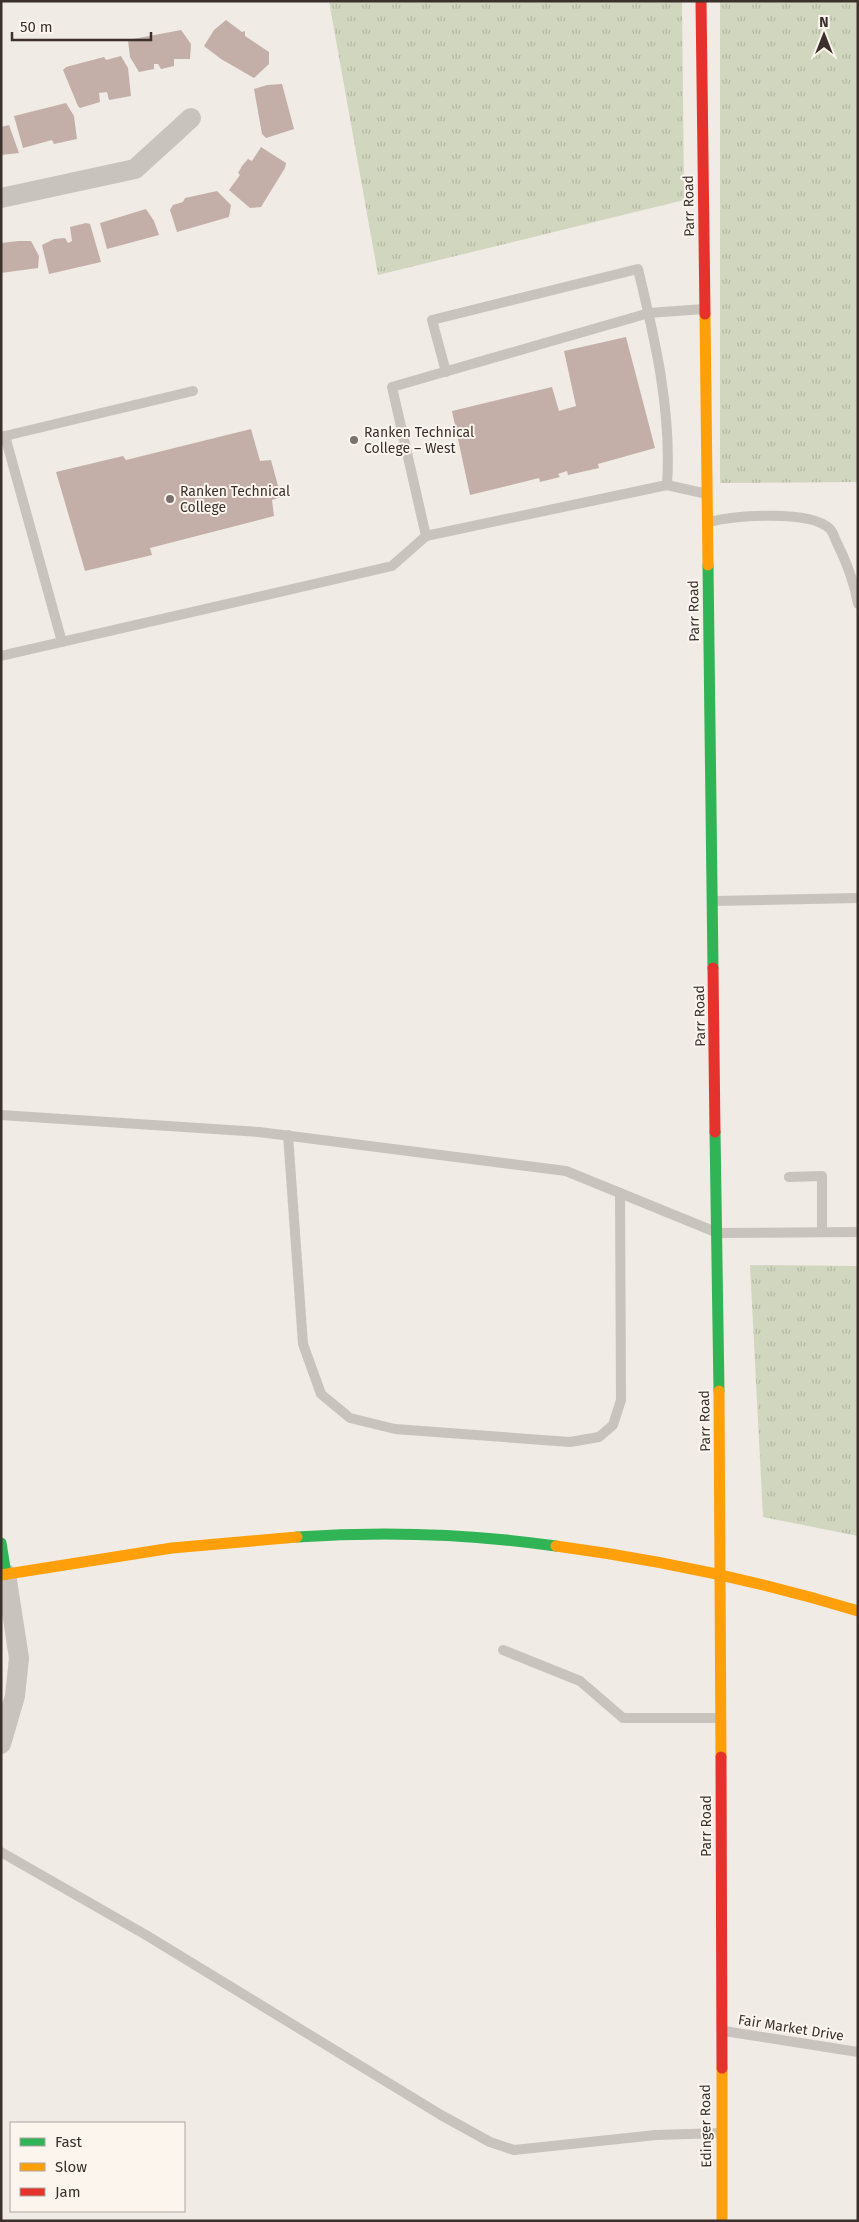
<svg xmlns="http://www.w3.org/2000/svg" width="859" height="2222" viewBox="0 0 859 2222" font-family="'Fira Sans',sans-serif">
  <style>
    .grass { fill: url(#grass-tufts) }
    .building { fill: #c3afa7 }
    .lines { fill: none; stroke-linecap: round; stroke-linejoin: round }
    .lane { stroke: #c9c3be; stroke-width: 10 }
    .street { stroke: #c9c3be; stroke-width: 20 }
    .fast { stroke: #30b455; stroke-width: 11 }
    .slow { stroke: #ff9f0a; stroke-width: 11 }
    .jam { stroke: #e5322d; stroke-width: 11 }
    .poi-dot { fill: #7a716c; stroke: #fbf5ee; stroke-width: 2 }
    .labels { text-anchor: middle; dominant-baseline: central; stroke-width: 4; stroke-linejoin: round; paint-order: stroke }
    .street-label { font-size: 14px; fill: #3b302b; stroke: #fbf5ee }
    .poi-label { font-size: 14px; fill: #3b302b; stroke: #fbf5ee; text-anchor: start }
  </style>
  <defs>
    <pattern id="grass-tufts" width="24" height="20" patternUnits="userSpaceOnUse" patternTransform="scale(1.25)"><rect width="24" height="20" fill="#d1d6bf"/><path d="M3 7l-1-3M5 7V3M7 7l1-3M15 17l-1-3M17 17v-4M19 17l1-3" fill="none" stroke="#b4b8a4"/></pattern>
  </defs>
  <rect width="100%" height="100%" fill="#f0ebe5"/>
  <g class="grass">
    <polygon points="329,1 682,1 684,200 378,275"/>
    <polygon points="720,1 858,1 858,482 720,483"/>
    <polygon points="750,1265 858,1266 858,1536 763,1517"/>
  </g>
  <g class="building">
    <polygon points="226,20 242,32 245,31 245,36 269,52 269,64 254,78 221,59 204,46 214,30"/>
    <polygon points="181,30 191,44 190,59 174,59 174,66 161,69 158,64 154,64 154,69 139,72 130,57 128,40"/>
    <polygon points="121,56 128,68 131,96 109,100 107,92 99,93 100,102 80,108 78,106 63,70 66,67 104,57 106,60"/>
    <polygon points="282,84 294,129 266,138 262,134 254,89 267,85"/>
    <polygon points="66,103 74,116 77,139 54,144 52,140 23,148 14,116"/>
    <polygon points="9,125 19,153 1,155 1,127"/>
    <polygon points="261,147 286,163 285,168 261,207 250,208 229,190 240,175 238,173 242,166 248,159 252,161"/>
    <polygon points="217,191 231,205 229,217 177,232 170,210 173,205 183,202 185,198"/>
    <polygon points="146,209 154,221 159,235 107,249 100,223"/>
    <polygon points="86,223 90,224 101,262 49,274 42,245 54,239 65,238 68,243 72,241 70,227"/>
    <polygon points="18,241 31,241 39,256 38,268 1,273 1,243"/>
    <polygon points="626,337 655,448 598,464 599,468 568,475 567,471 558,474 560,477 540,482 539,478 470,495 452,411 552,387 559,411 576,406 564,351"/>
    <polygon points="251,429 260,461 271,460 281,497 272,500 274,516 150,548 152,555 85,571 56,472 123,456 126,460"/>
  </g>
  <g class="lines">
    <g class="lane">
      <polyline points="704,309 649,313 392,387 426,536 667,485 707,494"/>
      <path d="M446,372L432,320L638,269C655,339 672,412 667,485"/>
      <polyline points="5,436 193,391"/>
      <polyline points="1,437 5,436 62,642"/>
      <path d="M709,522C734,516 810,509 830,529C833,532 835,539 837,543C847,563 854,581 858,604"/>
      <polyline points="1,656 392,566 426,536"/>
      <polyline points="714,901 858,898"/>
      <polyline points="1,1115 259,1132 566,1171 718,1233 858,1232"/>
      <polyline points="288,1135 303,1344 321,1394 350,1418 395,1429 570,1442 599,1437 613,1425 621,1400 620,1193"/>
      <polyline points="789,1177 822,1176 822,1232"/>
      <polyline points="503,1650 580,1681 623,1718 721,1718"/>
      <polyline points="1,1852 146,1935 441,2115 490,2142 514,2150 656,2135 721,2133"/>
      <polyline points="724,2031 858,2052"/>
    </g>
    <g class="street">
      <polyline points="1,198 135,169 191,118"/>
      <polyline points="1,1744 15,1696 19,1658 6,1574"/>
    </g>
    <g class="fast">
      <polyline points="708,565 713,968"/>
      <polyline points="715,1132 719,1391"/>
      <path d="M297,1537C382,1531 471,1534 556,1546"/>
      <polyline points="1,1543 6,1574"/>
    </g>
    <g class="slow">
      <polyline points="705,314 708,565"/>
      <polyline points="719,1391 721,1757"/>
      <path d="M556,1546C662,1560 756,1580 858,1611"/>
      <polyline points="1,1575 172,1548 297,1537"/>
      <polyline points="722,2068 722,2221"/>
    </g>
    <g class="jam">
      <polyline points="701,1 705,314"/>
      <polyline points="713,968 715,1132"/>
      <polyline points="721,1757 722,2068"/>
    </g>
  </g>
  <g class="poi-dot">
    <circle cx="354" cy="440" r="5"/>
    <circle cx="170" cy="499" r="5"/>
  </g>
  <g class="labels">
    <g class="street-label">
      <text transform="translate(689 206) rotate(-91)">Parr Road</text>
      <text transform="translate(694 611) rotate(-91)">Parr Road</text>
      <text transform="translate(700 1016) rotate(-91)">Parr Road</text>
      <text transform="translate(705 1421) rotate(-91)">Parr Road</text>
      <text transform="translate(706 1826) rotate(-90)">Parr Road</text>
      <text transform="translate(791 2028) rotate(9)">Fair Market Drive</text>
      <text transform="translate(706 2126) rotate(-91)">Edinger Road</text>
    </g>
    <g class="poi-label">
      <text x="364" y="432">Ranken Technical<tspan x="364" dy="16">College – West</tspan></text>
      <text x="180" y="491">Ranken Technical<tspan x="180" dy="16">College</tspan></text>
    </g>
  </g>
  <rect width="859" height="2222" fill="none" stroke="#3b302b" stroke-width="5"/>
  <rect x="10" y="2122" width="175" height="90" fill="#fbf5ee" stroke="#aea6a0"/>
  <rect x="20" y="2138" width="25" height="8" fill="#30b455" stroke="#aea6a0"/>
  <text x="55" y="2147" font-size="15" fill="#3b302b">Fast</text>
  <rect x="20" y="2163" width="25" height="8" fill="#ff9f0a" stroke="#aea6a0"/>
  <text x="55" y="2172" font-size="15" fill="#3b302b">Slow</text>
  <rect x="20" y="2188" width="25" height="8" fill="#e5322d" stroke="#aea6a0"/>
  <text x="55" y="2197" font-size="15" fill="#3b302b">Jam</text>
  <g transform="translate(824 35)" stroke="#fbf5ee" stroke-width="4" paint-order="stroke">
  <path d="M0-4L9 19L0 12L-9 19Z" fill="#3b302b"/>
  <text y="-8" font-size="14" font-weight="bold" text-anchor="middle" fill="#3b302b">N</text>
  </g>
  <path d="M12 32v8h139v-8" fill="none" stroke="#3b302b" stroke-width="2.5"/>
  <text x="20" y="32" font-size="15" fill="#3b302b" stroke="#fbf5ee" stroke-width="4" paint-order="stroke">50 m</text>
</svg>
